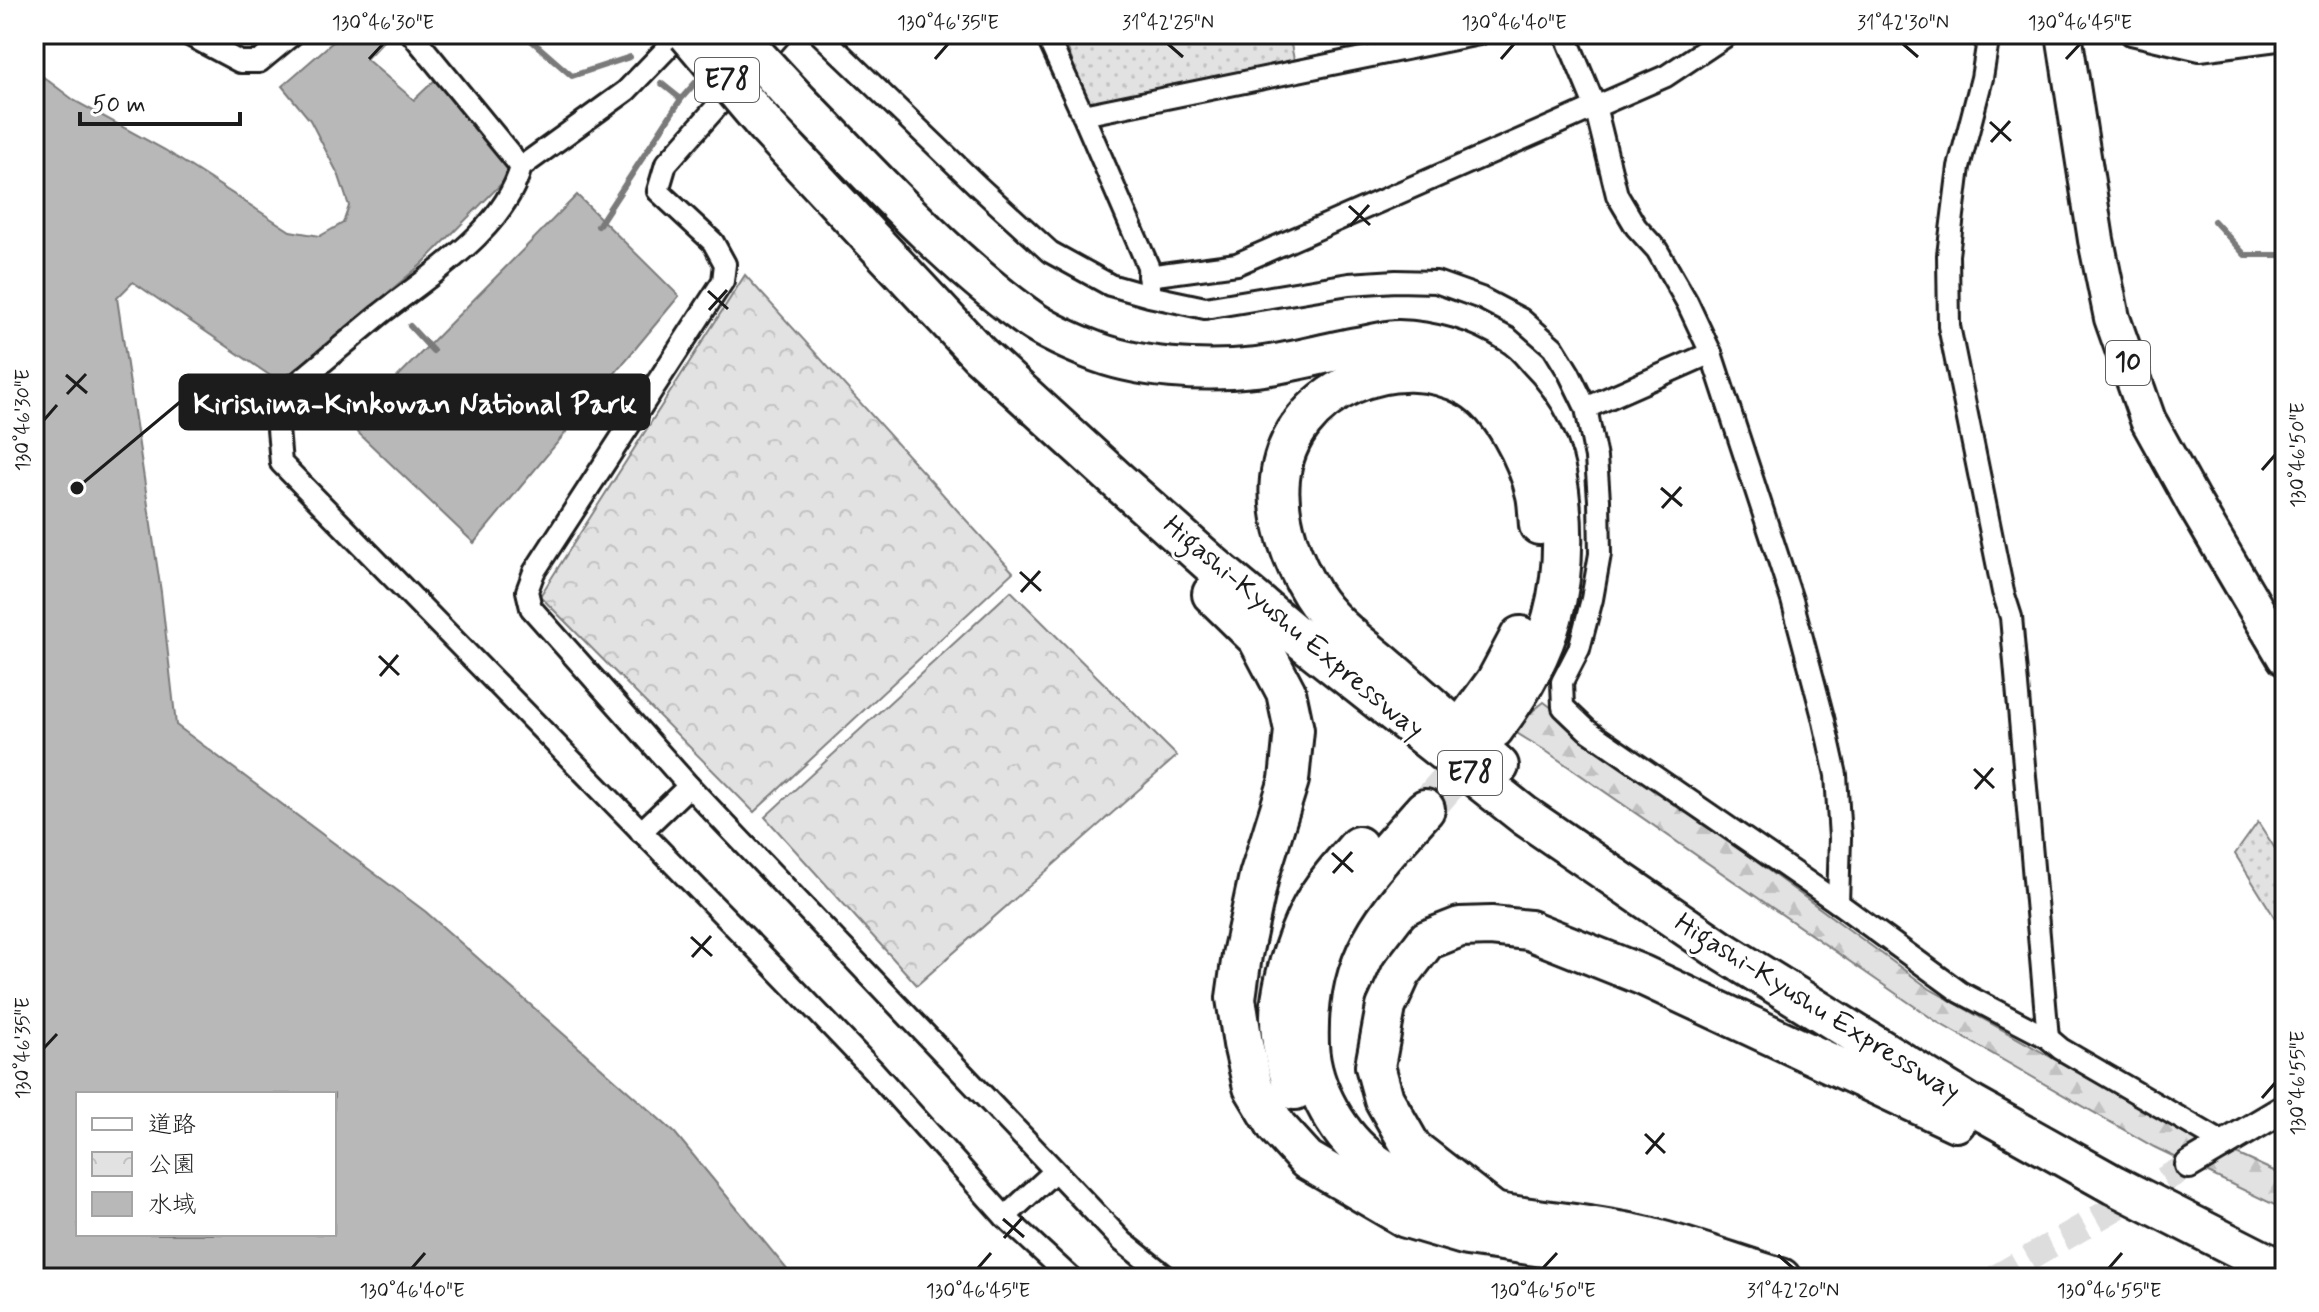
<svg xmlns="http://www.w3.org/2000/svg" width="2319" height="1312" viewBox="0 0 2319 1312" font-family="Mynerve,'Klee One',sans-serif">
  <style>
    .grass { fill: url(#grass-dots); stroke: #7f7f7f; stroke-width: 2 }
    .forest { fill: url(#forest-firs); stroke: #7f7f7f; stroke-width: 2 }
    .park { fill: url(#park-crowns); stroke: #7f7f7f; stroke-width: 2 }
    .water { fill: #b8b8b8; stroke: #7a7a7a; stroke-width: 2; fill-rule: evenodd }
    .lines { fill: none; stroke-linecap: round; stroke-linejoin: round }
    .stream { stroke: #7a7a7a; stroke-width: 6 }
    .tertiary-tunnel { stroke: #ddd; stroke-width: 26; stroke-dasharray: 26 13; stroke-linecap: butt }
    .motorway-tunnel { stroke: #ddd; stroke-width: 38; stroke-dasharray: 38 19; stroke-linecap: butt }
    .minor-casing { stroke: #1c1c1c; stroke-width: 26 }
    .tertiary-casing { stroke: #1c1c1c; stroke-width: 32 }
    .trunk-casing { stroke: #1c1c1c; stroke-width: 40 }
    .motorway-casing { stroke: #1c1c1c; stroke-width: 44 }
    .minor { stroke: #fff; stroke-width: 20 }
    .tertiary { stroke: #fff; stroke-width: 26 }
    .trunk { stroke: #fff; stroke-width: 34 }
    .motorway { stroke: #fff; stroke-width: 38 }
    .motorway-bridge-casing { stroke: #1c1c1c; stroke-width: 44; stroke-linecap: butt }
    .motorway-bridge { stroke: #fff; stroke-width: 38 }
    .ticks { fill: none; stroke: #1c1c1c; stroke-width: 3 }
    .labels { text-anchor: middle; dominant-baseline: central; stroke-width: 6; stroke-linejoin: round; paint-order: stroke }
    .shield { fill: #fff; stroke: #606060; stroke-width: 2 }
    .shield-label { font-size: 26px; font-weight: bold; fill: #1c1c1c }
    .street-label { font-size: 28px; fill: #1c1c1c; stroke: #fff }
    .leader { fill: none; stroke: #1c1c1c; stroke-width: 3 }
    .callout-dot { fill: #1c1c1c; stroke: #fff; stroke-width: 3 }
    .callout { fill: #1c1c1c; stroke: #1c1c1c; stroke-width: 3 }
    .callout-label { font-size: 30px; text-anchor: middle; font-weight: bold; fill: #fff }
    .neatline { fill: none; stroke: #1c1c1c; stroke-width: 3 }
    .ticks-label { font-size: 20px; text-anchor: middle; fill: #1c1c1c }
  </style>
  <defs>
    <pattern id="grass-dots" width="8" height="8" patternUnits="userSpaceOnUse" patternTransform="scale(2)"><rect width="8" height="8" fill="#e2e2e2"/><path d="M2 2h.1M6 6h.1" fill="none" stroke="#c1c1c1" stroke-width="1.8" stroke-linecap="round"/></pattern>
    <pattern id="forest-firs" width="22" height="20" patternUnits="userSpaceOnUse" patternTransform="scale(2)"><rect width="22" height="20" fill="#e2e2e2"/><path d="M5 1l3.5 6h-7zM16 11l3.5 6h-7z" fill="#c1c1c1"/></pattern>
    <pattern id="park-crowns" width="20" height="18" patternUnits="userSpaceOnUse" patternTransform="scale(2)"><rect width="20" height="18" fill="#e2e2e2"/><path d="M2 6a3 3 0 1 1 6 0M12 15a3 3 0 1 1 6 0" fill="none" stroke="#c1c1c1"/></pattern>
  </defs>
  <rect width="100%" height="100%" fill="#fff"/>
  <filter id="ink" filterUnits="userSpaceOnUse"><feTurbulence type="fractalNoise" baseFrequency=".0125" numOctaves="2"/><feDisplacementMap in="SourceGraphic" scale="16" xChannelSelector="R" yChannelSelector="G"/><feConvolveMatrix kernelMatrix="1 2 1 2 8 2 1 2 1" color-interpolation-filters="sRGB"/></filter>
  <g filter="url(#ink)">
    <g class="grass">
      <polygon points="1128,34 1289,34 1294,60 1088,107 1067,46"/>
      <polygon points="2258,822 2285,864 2285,934 2235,854"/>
    </g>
    <polygon class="forest" points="1544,702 1690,813 1930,989 2168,1123 2285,1176 2285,1210 2154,1147 1937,1022 1546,751 1510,729"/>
    <g class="park">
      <polygon points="745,275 1013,572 754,812 540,596"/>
      <polygon points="1011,591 1177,756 917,985 765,817"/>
    </g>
    <g class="water">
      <path d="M342,34H377L386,38L366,59L414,100L436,79L515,170L422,264L281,383L133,282L117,298L161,592L176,725L426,912L675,1133L794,1278H34V70L75,101L165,150L290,231L320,236L343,223L349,206L339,176L310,120L282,86ZM78,1094H334V1234H78Z"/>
      <polygon points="577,195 679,296 474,543 350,425"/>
    </g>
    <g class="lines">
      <g class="stream">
        <polyline points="524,34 572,76 630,57"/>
        <polyline points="661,83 681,99"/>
        <polyline points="2214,221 2245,255 2285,255"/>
        <polyline points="598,226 681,99 703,74"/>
        <polyline points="410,326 433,351"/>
      </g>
      <polyline class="tertiary-tunnel" points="1995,1278 2189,1165"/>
      <polyline class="motorway-tunnel" points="1425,809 1482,743"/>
      <defs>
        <g id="minor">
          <polyline points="187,34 240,62 259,62 293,34"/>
          <polyline points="412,34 521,167"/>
          <path d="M681,34L626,91L521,167C504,231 428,276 378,316C348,341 318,366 288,391L277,418L281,463L777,970L873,1070L1005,1217L1071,1278"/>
          <polyline points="781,34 666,164 658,191 713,242 725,264 723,281 534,572 527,591 531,608 689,786 1123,1242 1168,1278"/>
          <polyline points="820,34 979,187 1050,252 1110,285 1149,296 1205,308 1349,284 1396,281 1436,282 1481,298 1521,319 1553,347 1569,373 1586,408 1596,458 1599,500 1600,554 1592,599 1579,649 1562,682 1563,707 1587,730 1838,903 1960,992 2048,1038 2061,1049 2225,1144"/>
          <polyline points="1046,34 1083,115 1148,266 1149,288"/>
          <polyline points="1565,34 1595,106 1617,195 1636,227 1657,250 1687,302 1711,353 1792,600 1823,717 1836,775 1840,838 1838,903"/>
          <polyline points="1989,34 1982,78 1959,167 1948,255 1949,326 2003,592 2011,617 2048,1038"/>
          <polyline points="2131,34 2200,50 2285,39"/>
          <polyline points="1083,115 1479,34"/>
          <polyline points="1148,276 1237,264 1666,76 1729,34"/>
          <polyline points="1586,408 1711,353"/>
          <polyline points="641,832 689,786"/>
          <polyline points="1005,1217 1055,1171"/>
        </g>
        <polyline id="tertiary" points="2189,1165 2285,1108"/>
        <polyline id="trunk" points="2064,34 2096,240 2112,318 2148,420 2195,505 2285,658"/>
        <g id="motorway">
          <path d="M796,99C869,173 940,253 1024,315C1041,328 1069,341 1089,349C1137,369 1204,373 1256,367C1291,363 1327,352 1363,346C1374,344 1387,340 1398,340C1430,341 1464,350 1490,368C1497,372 1502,379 1507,385C1536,414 1554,450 1559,491C1571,586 1551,653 1494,729"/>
          <polyline points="766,126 979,354 1118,481 1210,563 1302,640 1525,816 1719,949 1971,1105 2114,1185 2285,1272"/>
          <polyline points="1212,594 1258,639 1286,692 1294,730 1289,780 1259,876 1242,955 1236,998 1243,1044 1253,1087 1277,1127 1307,1160 1406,1218 1467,1236 1550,1248 1684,1278"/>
          <polyline points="1469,718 1496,681 1520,636"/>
          <path d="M1499,766C1461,733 1424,699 1386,666C1361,645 1330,623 1312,594C1292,561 1276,519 1280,479C1289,391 1397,345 1470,388C1502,407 1528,459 1536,495C1538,504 1538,515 1539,525"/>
          <path d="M1425,809C1357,885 1305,935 1309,1045C1311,1088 1339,1138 1375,1163C1398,1180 1426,1189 1452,1198C1467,1203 1483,1210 1498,1213C1548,1222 1599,1225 1648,1237C1693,1248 1737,1265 1781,1278"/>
          <path d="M1295,1090C1286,1067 1280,1042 1280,1017C1280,981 1301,919 1323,889C1333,874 1346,860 1358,846"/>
          <polyline points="1494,1212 1412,1148 1384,1099 1375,1066 1386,1007 1401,974 1427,940 1460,927 1491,926 1529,930 1642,975 1956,1122"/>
        </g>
      </defs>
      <use href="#minor" class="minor-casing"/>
      <use href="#tertiary" class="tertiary-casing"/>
      <use href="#trunk" class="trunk-casing"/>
      <use href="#motorway" class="motorway-casing"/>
      <use href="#minor" class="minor"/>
      <use href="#tertiary" class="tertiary"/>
      <use href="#trunk" class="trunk"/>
      <use href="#motorway" class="motorway"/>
      <defs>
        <g id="motorway-bridge">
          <polyline points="688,34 766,126"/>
          <polyline points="736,34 796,99"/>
        </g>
      </defs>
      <use href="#motorway-bridge" class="motorway-bridge-casing"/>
      <use href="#motorway-bridge" class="motorway-bridge"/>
    </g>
  </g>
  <path class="ticks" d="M1168,44L1183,57M1903,44L1918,57M369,59L383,44M935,59L948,44M1501,59L1514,44M2066,59L2080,44M1990,122L2011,141M1991,142L2010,121M1349,206L1370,225M1350,226L1369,205M708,291L728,309M709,310L727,290M66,375L87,393M67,394L86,374M44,420L57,405M2262,470L2275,455M1661,488L1682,506M1662,508L1681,487M1020,572L1041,591M1021,592L1040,571M379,656L399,675M380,676L398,655M1974,769L1994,788M1975,789L1993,768M1332,853L1353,872M1333,873L1352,852M691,937L712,956M692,957L711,936M44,1048L57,1034M2262,1098L2275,1083M1645,1134L1665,1153M1646,1154L1664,1133M1003,1219L1024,1237M1004,1238L1023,1217M1778,1255L1793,1268M412,1268L425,1253M978,1268L991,1253M1543,1268L1557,1253M2109,1268L2122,1253"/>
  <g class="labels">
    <g class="shield">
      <rect x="695" y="58" width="64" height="44" rx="6"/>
      <rect x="2106" y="341" width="44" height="44" rx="6"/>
      <rect x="1438" y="751" width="64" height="44" rx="6"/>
    </g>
    <g class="shield-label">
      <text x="727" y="80">E78</text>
      <text x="2128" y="363">10</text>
      <text x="1470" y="773">E78</text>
    </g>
    <g class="street-label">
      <text transform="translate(1293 628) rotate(40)">Higashi-Kyushu Expressway</text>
      <text transform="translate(1817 1008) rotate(32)">Higashi-Kyushu Expressway</text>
    </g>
  </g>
  <path class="leader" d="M77 488L180 402"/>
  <circle class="callout-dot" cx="77" cy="488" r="8"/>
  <rect class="callout" x="180" y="375" width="469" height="54" rx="8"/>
  <g class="callout-label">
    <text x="415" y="413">Kirishima-Kinkowan National Park</text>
  </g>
  <rect width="2319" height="1312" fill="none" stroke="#fff" stroke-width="88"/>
  <rect x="76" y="1092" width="260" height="144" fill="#ffffff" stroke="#a4a4a4" stroke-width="2"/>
  <rect x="92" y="1118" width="40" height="12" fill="#ffffff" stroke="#a4a4a4" stroke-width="2"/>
  <text x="148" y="1132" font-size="24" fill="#1c1c1c">道路</text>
  <rect x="92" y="1152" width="40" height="24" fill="url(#park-crowns)" stroke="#a4a4a4" stroke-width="2"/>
  <text x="148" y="1172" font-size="24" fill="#1c1c1c">公園</text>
  <rect x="92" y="1192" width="40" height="24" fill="#b8b8b8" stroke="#a4a4a4" stroke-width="2"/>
  <text x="148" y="1212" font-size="24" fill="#1c1c1c">水域</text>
  <path d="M80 112v12h160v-12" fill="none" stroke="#1c1c1c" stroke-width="4"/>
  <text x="92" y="112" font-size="24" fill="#1c1c1c" stroke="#ffffff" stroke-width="6" paint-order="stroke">50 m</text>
  <rect x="44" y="44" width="2231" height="1224" class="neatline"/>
  <g class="ticks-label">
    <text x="383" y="29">130°46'30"E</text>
    <text x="948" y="29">130°46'35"E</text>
    <text x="1168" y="29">31°42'25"N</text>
    <text x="1514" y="29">130°46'40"E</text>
    <text x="1903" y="29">31°42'30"N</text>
    <text x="2080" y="29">130°46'45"E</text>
    <text transform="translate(22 420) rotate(-90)" y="7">130°46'30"E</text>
    <text transform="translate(2297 455) rotate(-90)" y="7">130°46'50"E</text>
    <text transform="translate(22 1048) rotate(-90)" y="7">130°46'35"E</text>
    <text transform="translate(2297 1083) rotate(-90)" y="7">130°46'55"E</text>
    <text x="412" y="1297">130°46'40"E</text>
    <text x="978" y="1297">130°46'45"E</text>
    <text x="1543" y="1297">130°46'50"E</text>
    <text x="1793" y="1297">31°42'20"N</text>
    <text x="2109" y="1297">130°46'55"E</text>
  </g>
</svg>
